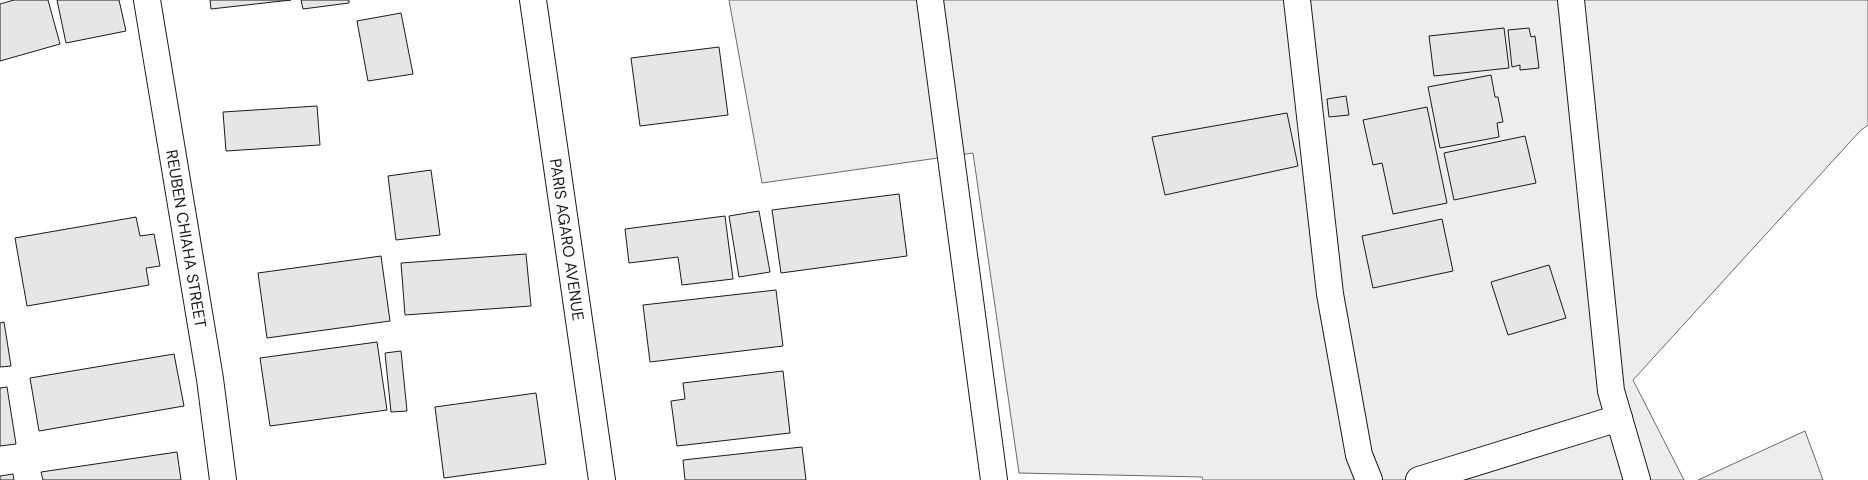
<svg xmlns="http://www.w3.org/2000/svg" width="1868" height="480" viewBox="0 0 1868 480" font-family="'DM Sans',sans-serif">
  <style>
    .built { fill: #ededed; stroke: #6a6a6a }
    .building { fill: #e6e6e6; stroke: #1a1a1a }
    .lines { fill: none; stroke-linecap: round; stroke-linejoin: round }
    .minor-casing { stroke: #1a1a1a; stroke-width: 28 }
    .minor { stroke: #fff; stroke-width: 26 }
    .labels { text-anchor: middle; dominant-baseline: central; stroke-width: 4; stroke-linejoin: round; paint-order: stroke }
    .street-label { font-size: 16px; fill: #1a1a1a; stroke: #fff }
  </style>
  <rect width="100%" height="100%" fill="#fff"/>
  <g class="built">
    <polygon points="729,0 1868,0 1868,125 1860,131 1633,380 1684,480 1203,480 1202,477 1019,473 973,153 762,183"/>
    <polygon points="1805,431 1823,480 1698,480"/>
  </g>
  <g class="building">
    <polygon points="14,0 48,0 60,44 0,61 0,4"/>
    <polygon points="57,0 119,0 126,31 66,43"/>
    <polygon points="210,0 291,0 211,9"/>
    <polygon points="301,0 349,0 349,3 303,9"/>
    <polygon points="401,13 413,74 368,81 357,21"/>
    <polygon points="1504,28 1509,68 1434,76 1429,36"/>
    <polygon points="1529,28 1531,37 1535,36 1539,68 1520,70 1520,65 1512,67 1508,30"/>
    <polygon points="719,47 728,115 640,126 631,58"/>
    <polygon points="1491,75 1495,97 1498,97 1503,122 1497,123 1499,137 1440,148 1428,87"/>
    <polygon points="1346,96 1349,115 1329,117 1327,99"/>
    <polygon points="317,106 320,145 226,151 223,112"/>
    <polygon points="1427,107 1447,203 1393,214 1382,163 1373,165 1363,120"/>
    <polygon points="1287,113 1298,166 1165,195 1152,137"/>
    <polygon points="1525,136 1536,183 1454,200 1444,153"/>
    <polygon points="431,170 440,235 396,240 388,176"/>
    <polygon points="899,194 907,256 781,273 772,210"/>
    <polygon points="759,211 770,272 739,277 729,216"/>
    <polygon points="725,216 733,279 682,285 678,257 629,263 625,229"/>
    <polygon points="136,217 140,236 154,234 160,266 146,268 149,285 27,306 15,238"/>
    <polygon points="1442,219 1453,271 1373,288 1362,236"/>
    <polygon points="526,254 531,306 405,315 401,263"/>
    <polygon points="381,256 390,321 267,338 258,273"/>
    <polygon points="1549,265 1566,318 1508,335 1491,282"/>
    <polygon points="776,290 783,346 650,362 643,305"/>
    <polygon points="4,322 11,366 0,367 0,323"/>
    <polygon points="377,342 387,410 270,426 260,358"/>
    <polygon points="401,351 407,411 391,412 385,353"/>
    <polygon points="174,354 184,406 39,431 30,378"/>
    <polygon points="783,371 790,433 677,446 671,401 685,399 683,383"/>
    <polygon points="7,387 16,444 0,446 0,388"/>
    <polygon points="536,393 546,464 444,478 435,407"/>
    <polygon points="802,447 806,480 685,480 683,460"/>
    <polygon points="177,452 181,480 43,480 41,472"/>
    <polygon points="13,474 14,480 0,480 0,476"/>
  </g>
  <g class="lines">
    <defs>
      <g id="minor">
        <path id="s1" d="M147,0L210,379L223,480"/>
        <path id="s2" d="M533,0L602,480"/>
        <polyline points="930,0 994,480"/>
        <polyline points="1297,0 1330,294 1359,455 1369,480"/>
        <polyline points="1571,0 1611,391 1637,480"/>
        <polyline points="1419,480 1619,418"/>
      </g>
    </defs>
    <use href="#minor" class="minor-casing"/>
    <use href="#minor" class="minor"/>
  </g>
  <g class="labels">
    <g class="street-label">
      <text stroke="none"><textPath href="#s1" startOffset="242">REUBEN CHIAHA STREET</textPath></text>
      <text stroke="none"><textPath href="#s2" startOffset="242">PARIS AGARO AVENUE</textPath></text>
    </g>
  </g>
</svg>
